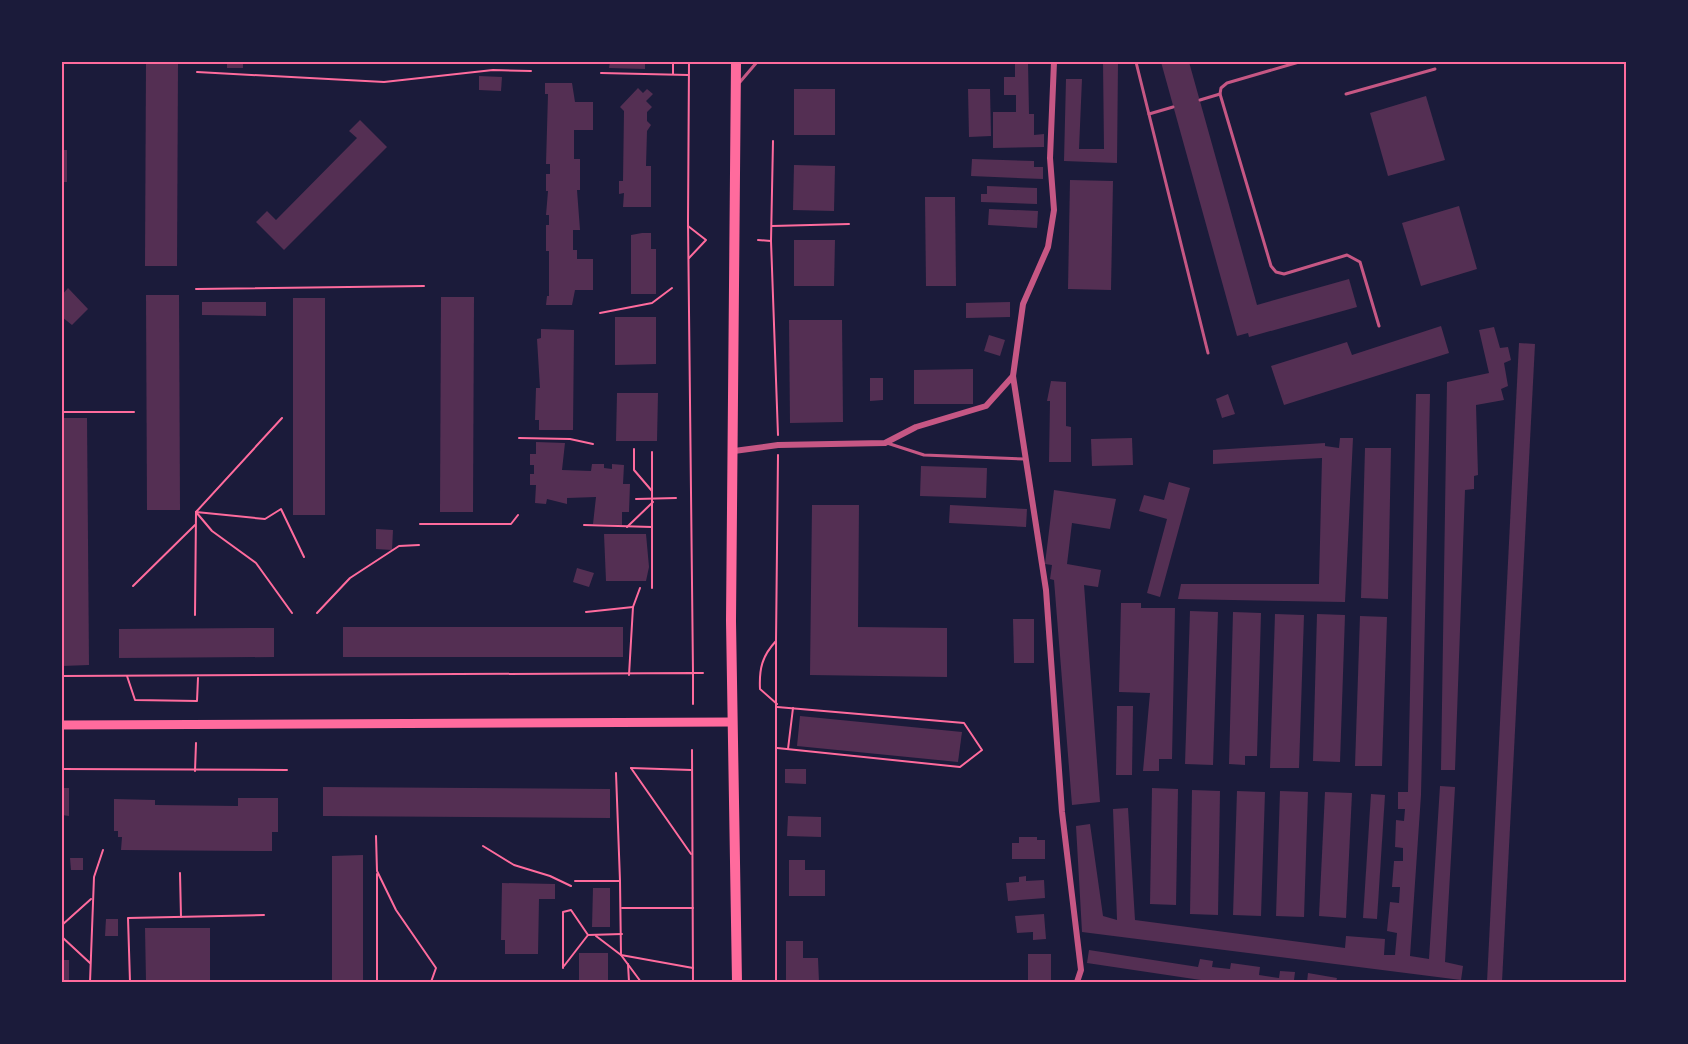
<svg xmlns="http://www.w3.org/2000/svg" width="1688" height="1044" viewBox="0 0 1688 1044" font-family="Mulish,sans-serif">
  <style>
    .building { fill: #542f53 }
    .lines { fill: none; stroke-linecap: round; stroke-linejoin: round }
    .path { stroke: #ff6b9d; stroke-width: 2 }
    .service { stroke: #c65784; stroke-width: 3 }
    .minor { stroke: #c65784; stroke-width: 6 }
    .secondary { stroke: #ff6b9d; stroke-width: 9 }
    .primary { stroke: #ff6b9d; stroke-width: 10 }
    .neatline { fill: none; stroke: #ff6b9d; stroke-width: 2 }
  </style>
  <rect width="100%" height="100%" fill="#1b1b3a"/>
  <g class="building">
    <polygon points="146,62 178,62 177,266 145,266"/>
    <rect x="227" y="62" width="16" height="6"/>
    <polygon points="610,62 645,62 645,69 609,68"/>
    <polygon points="1015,62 1028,62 1029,114 1034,114 1034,135 1044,134 1044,147 993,148 993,112 1016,112 1016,95 1004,95 1004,77 1015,77"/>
    <polygon points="1103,62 1118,62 1117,163 1064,161 1066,79 1082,79 1079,149 1104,149"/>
    <polygon points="1161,62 1189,62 1257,305 1349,279 1357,307 1249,337 1248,333 1237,336"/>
    <polygon points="479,76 502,77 501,91 479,90"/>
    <polygon points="545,83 572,83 575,102 593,102 593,130 574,130 574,159 580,159 580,190 577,190 580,230 573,230 573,250 577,250 577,259 593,259 593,290 575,290 572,305 546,305 547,296 549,296 549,251 546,251 546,225 549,225 549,215 546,215 548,191 546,191 546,174 550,174 550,164 546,164 548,94 545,94"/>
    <polygon points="638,88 643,93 647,89 653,94 646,101 652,107 647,112 647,121 651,125 647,131 646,166 651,166 651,207 623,207 624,193 619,194 619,181 623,181 624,111 620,107"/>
    <rect x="794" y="89" width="41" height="46"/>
    <polygon points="968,89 990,89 991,136 969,137"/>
    <polygon points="1426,96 1445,160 1388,176 1370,113"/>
    <polygon points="360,120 387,147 284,250 256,222 267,211 276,220 357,138 349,131"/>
    <rect x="62" y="150" width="5" height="32"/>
    <polygon points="972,159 1034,161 1034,167 1043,167 1043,179 971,176"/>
    <polygon points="794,165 835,166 834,211 793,210"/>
    <polygon points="1070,180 1113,181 1111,290 1068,289"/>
    <polygon points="987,186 1037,188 1037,204 981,202 981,194 987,194"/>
    <polygon points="925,197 955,197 956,286 926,286"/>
    <polygon points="1459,206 1477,269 1421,286 1402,223"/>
    <polygon points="989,209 1038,211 1037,228 988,225"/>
    <polygon points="642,233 651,233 651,249 656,249 656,294 631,294 631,235"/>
    <polygon points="794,240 835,240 834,286 794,286"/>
    <polygon points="68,288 88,309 72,325 62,317 62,295"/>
    <polygon points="146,295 179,295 180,510 147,510"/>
    <polygon points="441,297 474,297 473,512 440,512"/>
    <rect x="293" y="298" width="32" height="217"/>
    <polygon points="202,302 266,302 266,316 202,315"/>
    <polygon points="1010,302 1010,317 966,318 966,303"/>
    <polygon points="615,317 656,317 656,364 615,365"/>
    <polygon points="789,320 842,320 843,422 790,423"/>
    <polygon points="1441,326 1449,353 1284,405 1271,366 1347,342 1352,355"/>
    <polygon points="1494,327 1500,348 1508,347 1511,360 1504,363 1508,386 1501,389 1504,400 1476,405 1478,475 1474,476 1474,489 1465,490 1455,770 1441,770 1447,382 1489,373 1479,330"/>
    <polygon points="541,329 574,330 573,430 539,430 539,420 535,420 536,388 540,388 537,339 541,338"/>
    <polygon points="989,335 1005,340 1000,356 984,351"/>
    <polygon points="1519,343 1535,344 1502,982 1487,982"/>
    <polygon points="973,369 973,404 914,404 914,370"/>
    <polygon points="870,378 883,378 883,400 870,401"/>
    <polygon points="1051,381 1066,382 1066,426 1071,427 1071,462 1049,462 1050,401 1047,401"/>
    <polygon points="617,393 658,393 657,441 616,441"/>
    <polygon points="1228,394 1235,414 1222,418 1216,399"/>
    <polygon points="1416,394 1430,394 1421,795 1410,956 1429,959 1440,786 1455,787 1445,962 1463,966 1461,980 1082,932 1076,826 1090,824 1103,916 1117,920 1113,809 1128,808 1135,920 1345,948 1346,936 1385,939 1384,955 1395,955 1397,933 1387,931 1390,902 1399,903 1400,887 1392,887 1394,861 1403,861 1403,848 1395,847 1396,820 1404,821 1405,809 1398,809 1398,792 1408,792"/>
    <polygon points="62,418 87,418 89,665 62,666"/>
    <polygon points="1132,438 1133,465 1092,466 1091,439"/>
    <polygon points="1340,438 1353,438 1345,602 1178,599 1181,584 1319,584 1322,458 1213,464 1213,450 1325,443 1325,446 1339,448"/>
    <polygon points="536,442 565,443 562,470 591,471 592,464 604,464 604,468 612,469 612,464 624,465 623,484 630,484 629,512 622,512 622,525 593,524 596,497 567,498 567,504 547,499 546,504 535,503 536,485 530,485 530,474 534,474 534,465 530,465 530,454 536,454"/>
    <polygon points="1365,448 1391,448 1388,599 1361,598"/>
    <polygon points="921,466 987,468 986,498 920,496"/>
    <polygon points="1169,482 1190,488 1160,597 1147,593 1167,519 1139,511 1144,495 1164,500"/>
    <polygon points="1054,490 1116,499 1110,529 1072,523 1067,564 1101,570 1098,587 1084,585 1100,802 1072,805 1054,580 1050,579 1052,565 1045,564"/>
    <polygon points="812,505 859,505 858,627 947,628 947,677 810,675"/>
    <polygon points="950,505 1027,509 1026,527 949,523"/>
    <polygon points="376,529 393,530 392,550 376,549"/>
    <polygon points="604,534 646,534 649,567 646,581 606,581"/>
    <polygon points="577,568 594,573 589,587 573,582"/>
    <polygon points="1121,603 1141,603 1141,608 1175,608 1172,759 1159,759 1159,771 1143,771 1150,693 1119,692"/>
    <polygon points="1190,611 1218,612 1213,765 1185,764"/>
    <polygon points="1233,612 1261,613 1257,756 1245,756 1245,765 1229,764"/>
    <polygon points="1275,614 1304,615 1299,768 1270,768"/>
    <polygon points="1317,614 1345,615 1340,762 1313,761"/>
    <polygon points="1360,616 1387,617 1382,766 1355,766"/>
    <polygon points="1013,619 1034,619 1034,663 1014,663"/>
    <rect x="343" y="627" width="280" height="30"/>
    <polygon points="251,628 274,628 274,657 119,658 119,629"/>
    <polygon points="1117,706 1133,706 1132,775 1116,775"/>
    <polygon points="800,716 962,732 958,762 797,746"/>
    <polygon points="785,769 806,769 806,784 785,783"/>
    <polygon points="323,787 610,789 610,818 323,816"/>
    <polygon points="62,788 69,788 69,816 62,815"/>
    <polygon points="1152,788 1178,789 1176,905 1150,904"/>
    <polygon points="1192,790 1220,791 1218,915 1190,914"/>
    <polygon points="1237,791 1265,792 1261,916 1233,915"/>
    <polygon points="1280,791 1308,792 1304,917 1276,916"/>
    <polygon points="1325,792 1352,793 1346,918 1319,916"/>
    <polygon points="1371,794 1385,795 1377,919 1363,918"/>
    <polygon points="238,798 278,798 278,832 272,832 272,851 121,850 122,837 118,837 118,831 114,831 114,799 155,800 155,805 238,806"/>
    <polygon points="788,816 821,817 821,837 787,836"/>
    <polygon points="1019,837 1037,837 1037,840 1045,840 1045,859 1012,859 1012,843 1019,843"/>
    <polygon points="363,855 363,982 332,982 332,856"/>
    <polygon points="70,858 83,858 83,870 71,870"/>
    <polygon points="789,860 805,860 805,870 825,870 825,896 789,896"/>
    <polygon points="1026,876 1026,881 1044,880 1045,898 1008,901 1006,883 1019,882 1019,877"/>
    <polygon points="502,883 555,884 555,899 539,899 538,954 505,954 505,940 501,940"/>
    <polygon points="593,888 610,888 610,927 592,927"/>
    <polygon points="1044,914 1046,939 1033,940 1033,932 1017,933 1015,916"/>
    <polygon points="106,919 118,919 118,936 105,936"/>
    <polygon points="145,928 210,928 210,981 146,981"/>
    <polygon points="786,941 803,941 803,958 818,958 819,982 786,982"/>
    <polygon points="1089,950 1198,967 1200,959 1213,961 1212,967 1230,969 1231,963 1260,967 1259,975 1279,978 1280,971 1295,972 1294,980 1304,982 1214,982 1087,963"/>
    <rect x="579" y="953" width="29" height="29"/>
    <rect x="1028" y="954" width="23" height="26"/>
    <rect x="62" y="960" width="7" height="22"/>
    <polygon points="1308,973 1337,978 1336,982 1307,982"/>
  </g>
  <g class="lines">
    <g class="path">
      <polyline points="673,62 673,74"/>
      <polyline points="689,62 688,221 693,673 703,673"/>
      <polyline points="197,72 384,82 493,70 531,71"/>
      <polyline points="601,73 688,75"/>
      <polyline points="773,141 771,241 778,435"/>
      <polyline points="688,226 706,240 689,258"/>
      <polyline points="772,226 849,224"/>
      <polyline points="758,240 771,241"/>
      <polyline points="196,289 424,286"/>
      <polyline points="600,313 652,303 672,288"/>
      <polyline points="62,412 134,412"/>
      <polyline points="519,438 570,439 593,444"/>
      <polyline points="634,449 634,470 652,491"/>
      <polyline points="652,452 652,588"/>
      <polyline points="636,499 676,498"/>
      <polyline points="196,512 265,519 281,509 304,557"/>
      <polyline points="196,512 212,531 256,563 292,613"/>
      <polyline points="420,524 511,524 518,515"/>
      <polyline points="584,525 652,527"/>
      <polyline points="627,527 653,502"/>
      <polyline points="133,586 195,525"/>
      <polyline points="586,612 633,607"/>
      <polyline points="317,613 350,578 399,546 419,545"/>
      <polyline points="195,615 196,512 282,418"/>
      <polyline points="776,641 776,982"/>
      <polyline points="629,675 633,607 640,588"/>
      <polyline points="62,676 693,673 693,704"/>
      <polyline points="127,676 135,700 197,701 198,678"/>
      <path d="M777,704L760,689C759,669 762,656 776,641L778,455"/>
      <polyline points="777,707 964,723 982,750 960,767 777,748"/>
      <polyline points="788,749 793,708"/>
      <polyline points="692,750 693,982"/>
      <polyline points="631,768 691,854"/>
      <polyline points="631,768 691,770"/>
      <polyline points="62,769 287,770"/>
      <polyline points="195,771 196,743"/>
      <polyline points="616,773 620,881"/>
      <polyline points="376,836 377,871 396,910 436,968 431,982"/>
      <polyline points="483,846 514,865 550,876 571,886"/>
      <polyline points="180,873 181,917"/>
      <polyline points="377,874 377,982"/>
      <polyline points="575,881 620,881 621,955 641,982"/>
      <polyline points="622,908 693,908"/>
      <polyline points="62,925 91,899"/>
      <polyline points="596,936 621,955 693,968"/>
      <polyline points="62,937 90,963"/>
      <polyline points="628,964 629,982"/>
      <polyline points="564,966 588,935"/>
      <polyline points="563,968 563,912 571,910 588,935 622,934"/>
      <polyline points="90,982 94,877 103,850"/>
      <polyline points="130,982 128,918 264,915"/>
    </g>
    <g class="service">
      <polyline points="1136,62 1208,353"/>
      <polyline points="1299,62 1227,83 1221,88 1220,94 1271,266 1276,272 1284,274 1347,255 1360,262 1379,326"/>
      <polyline points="740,82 757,62"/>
      <polyline points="1346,94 1435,69"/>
      <polyline points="1200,100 1220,94"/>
      <polyline points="1149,114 1173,107"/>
      <polyline points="887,443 924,455 1025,459"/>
    </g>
    <g class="minor">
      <polyline points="1013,376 1046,590 1062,812 1081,970 1077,982"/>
      <polyline points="734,451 778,445 885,443 916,427 986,406 1013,376 1023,304 1048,247 1054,210 1050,158 1054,62"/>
    </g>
    <polyline class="secondary" points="62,725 732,722"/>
    <polyline class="primary" points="736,62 731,621 737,982"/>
  </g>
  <rect width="1688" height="1044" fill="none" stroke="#1b1b3a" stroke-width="126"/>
  <rect x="63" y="63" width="1562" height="918" class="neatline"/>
</svg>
